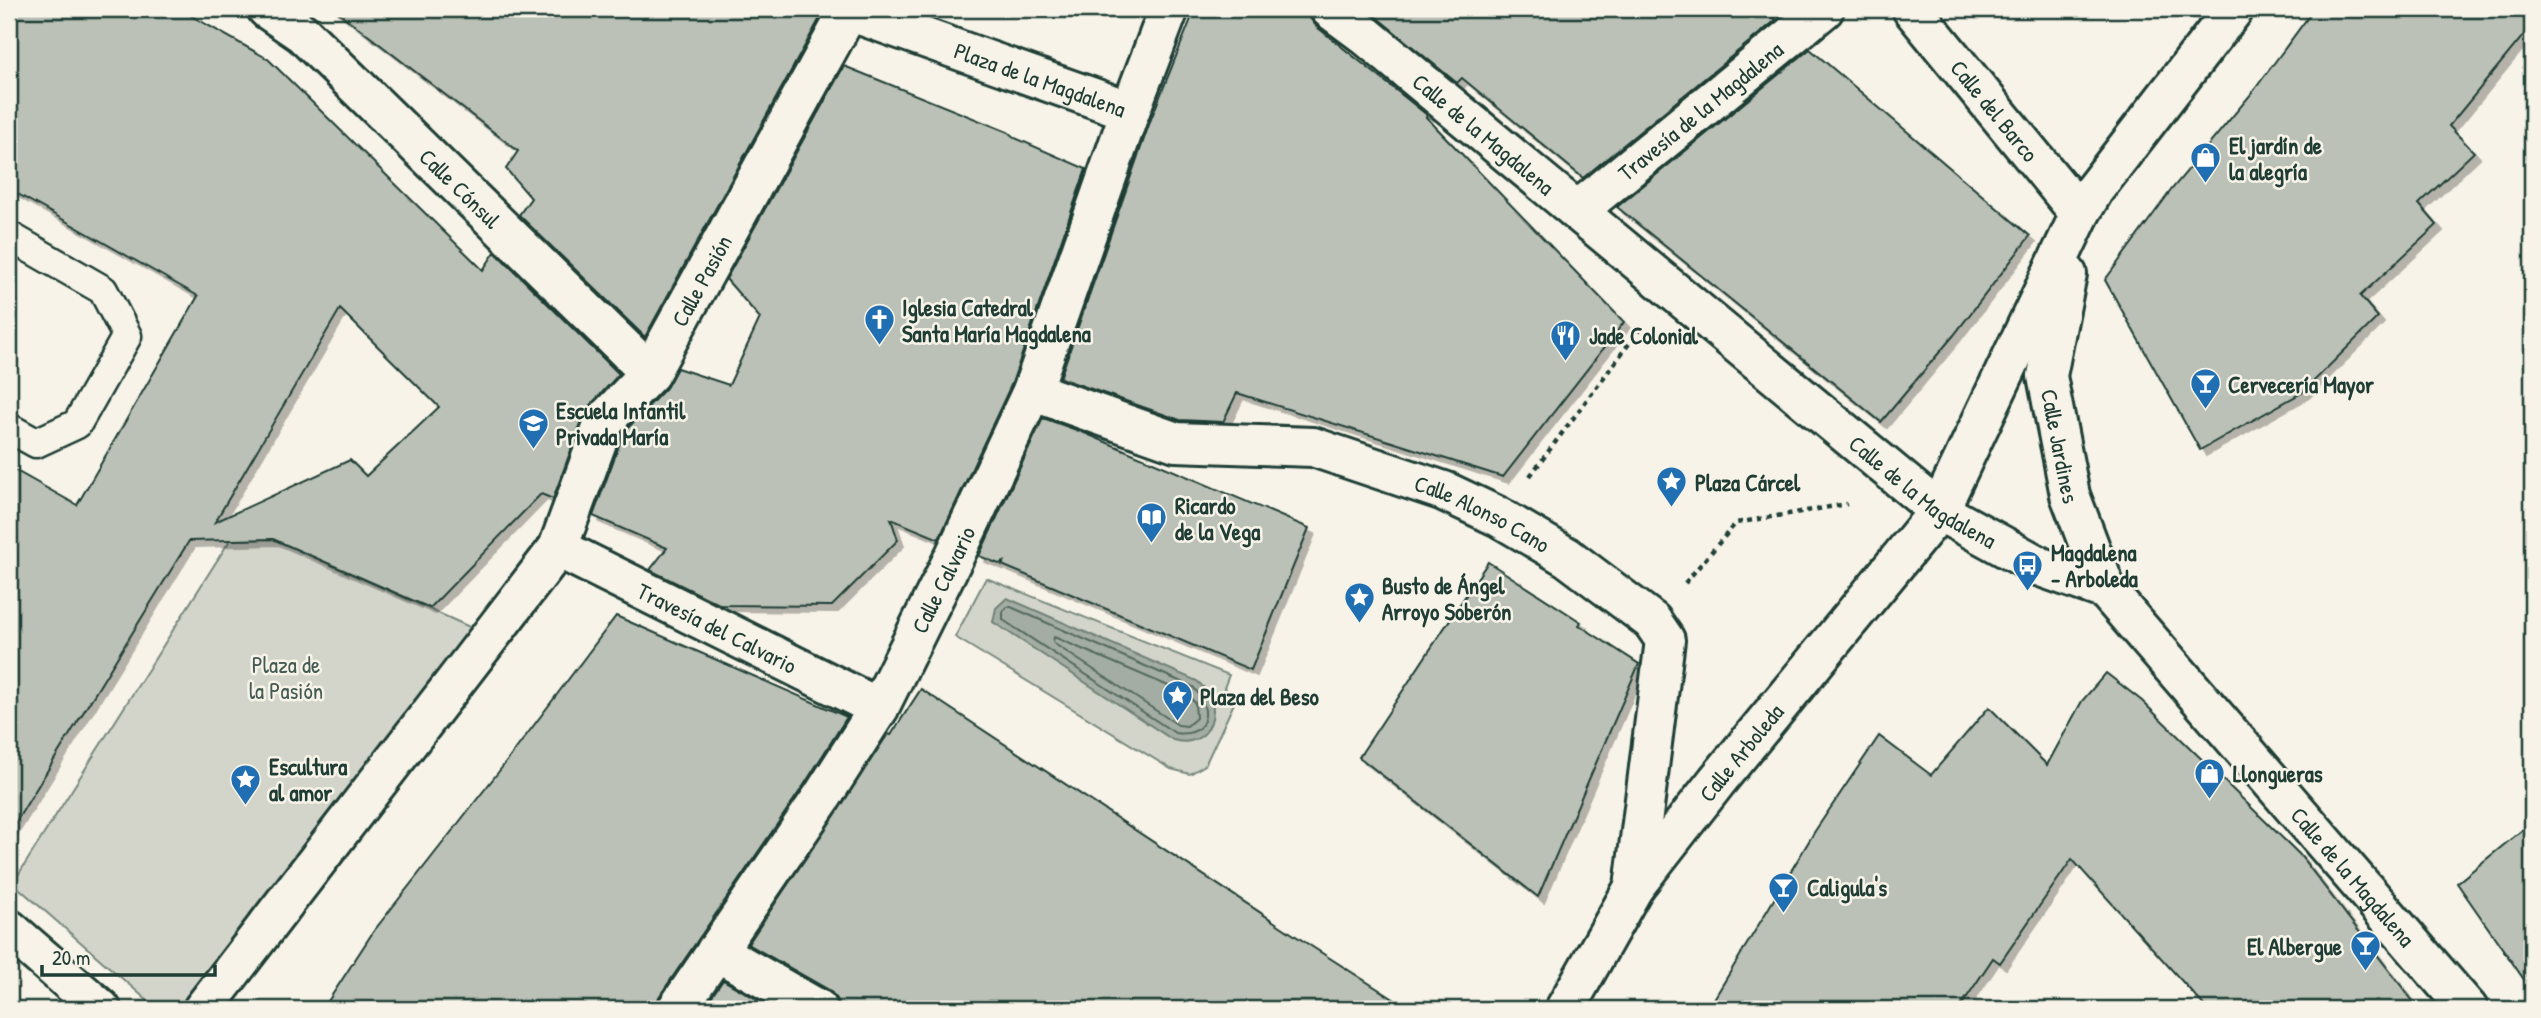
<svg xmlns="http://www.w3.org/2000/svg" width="2541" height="1018" viewBox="0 0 2541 1018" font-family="'Patrick Hand',sans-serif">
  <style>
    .green { fill: #d3d5ca; stroke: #79897f; stroke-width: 2 }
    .water { fill: #a4ada3; stroke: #6f8077; stroke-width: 2 }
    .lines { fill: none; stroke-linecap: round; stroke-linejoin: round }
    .shore { stroke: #546a60; stroke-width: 2 }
    .building { fill: #bbc1b6; stroke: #1f3d34; stroke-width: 2; fill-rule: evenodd; filter: url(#shadow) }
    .lane-casing { stroke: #1f3d34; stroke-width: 33 }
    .street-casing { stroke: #1f3d34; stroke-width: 44 }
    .path { stroke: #1f3d34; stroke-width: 4.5; stroke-dasharray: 5 5; stroke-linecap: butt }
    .lane { stroke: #f7f3e8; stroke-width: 28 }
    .street { stroke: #f7f3e8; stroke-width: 38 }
    .labels { text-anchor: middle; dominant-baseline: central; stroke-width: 5; stroke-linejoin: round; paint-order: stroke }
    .street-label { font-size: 23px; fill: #1f3d34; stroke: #f7f3e8 }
    .poi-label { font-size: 23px; font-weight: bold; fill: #1f3d34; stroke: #f7f3e8; text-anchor: start }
    .park-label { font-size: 23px; fill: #435b52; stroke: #f7f3e8 }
  </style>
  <defs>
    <filter id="shadow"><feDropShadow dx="6" dy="6" stdDeviation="0" flood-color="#0004"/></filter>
  </defs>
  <rect width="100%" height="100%" fill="#f7f3e8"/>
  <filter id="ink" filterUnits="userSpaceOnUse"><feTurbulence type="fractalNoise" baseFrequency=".0143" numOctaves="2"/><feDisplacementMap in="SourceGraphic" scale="14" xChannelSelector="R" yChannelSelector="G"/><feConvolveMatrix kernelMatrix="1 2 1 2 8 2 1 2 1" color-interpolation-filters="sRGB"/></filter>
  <g filter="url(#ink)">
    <g class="green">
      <polygon points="273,539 474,629 190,1009 157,1009 13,883 230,540"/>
      <polygon points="986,578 1229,675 1224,688 1237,697 1205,765 1190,774 1171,769 955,637"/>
    </g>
    <path class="water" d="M1007,598L1197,681C1201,685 1207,690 1209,694C1218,712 1211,737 1190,741C1185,743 1178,741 1173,740L993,622L996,608Z"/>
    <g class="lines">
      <g class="shore">
        <path d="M1007,607H1011L1193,687C1213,708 1209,738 1175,733L1003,620V612Z"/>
        <polygon points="1054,637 1187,694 1195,703 1196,718 1187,726 1178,725 1053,643"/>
      </g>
    </g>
    <g class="building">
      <path d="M9,9H179L268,59L483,270L495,252L619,374L585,412L553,499L541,494L430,608L273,539L189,541L9,833V467L77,505L198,296L9,189ZM340,309L439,407L366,476L350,460L215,522Z"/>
      <polygon points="334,9 825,9 645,337 519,215 531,198 506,169 518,151"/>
      <polygon points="1195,9 1309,9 1310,18 1317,27 1427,115 1426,117 1624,322 1503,477 1237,393 1223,422 1180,420 1060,378 1151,119"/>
      <polygon points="1366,9 1763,9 1776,20 1583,178 1462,78 1457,83"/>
      <polygon points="2314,9 2532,9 2532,25 2449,126 2474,152 2419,204 2437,225 2360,296 2378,317 2303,392 2200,450 2105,280 2172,189 2252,93"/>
      <polygon points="1810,49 2030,236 1954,335 1881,422 1617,207"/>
      <polygon points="844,66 1008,132 1015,138 1086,169 1012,383 939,539 891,519 898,540 832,606 721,605 650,570 667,548 593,516 624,432 666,388 677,368 729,385 760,318 726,279"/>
      <polygon points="1043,418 1082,432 1309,528 1251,670 1002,565 1004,562 999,564 979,556"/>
      <polygon points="1488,562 1581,622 1579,625 1639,664 1538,897 1359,757"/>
      <polygon points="616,616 847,717 804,785 659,997 655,1009 323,1009 373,932 507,761"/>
      <polygon points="2106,673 2142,701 2299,854 2419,1009 2207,1009 2072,859 2000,963 1993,958 1959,1009 1708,1009 1815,831 1879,736 1931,775 1989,707 2047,765 2082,701"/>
      <polygon points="921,689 1311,946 1409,1009 840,1009 837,999 829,990 748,944 888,734 891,735"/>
      <polygon points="2532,822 2532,991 2457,883"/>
      <polygon points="723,980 774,1009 703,1009"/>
    </g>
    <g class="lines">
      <defs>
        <polyline id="lane" points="9,236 103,290 127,336 77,424 36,443 9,428"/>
        <g id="street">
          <path id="s1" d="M267,9L302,33L650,373"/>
          <path id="s2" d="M1330,9L1365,35L1939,511L2041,567L2106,590L2468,1009"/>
          <path id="s3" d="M1912,9L2080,214"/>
          <path id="s4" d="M849,11L1130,111"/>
          <path id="s5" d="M1577,211L1824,9"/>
          <path id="s6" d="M2067,274L2047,376L2070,495L2106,590"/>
          <path id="s7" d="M1032,391L1176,442L1313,447L1444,491L1499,517L1567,557L1652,621L1665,640L1634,887"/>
          <path id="s8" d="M558,548L879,708"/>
          <polyline points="9,929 101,1009"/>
          <polyline points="716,951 818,1009"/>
          <path id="s9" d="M203,1009L558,548L605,420L650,373L850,9"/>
          <path id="s10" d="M677,1009L822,797L879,708L955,555L1032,391L1130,111L1169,9"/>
          <path id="s11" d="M1565,1009L1634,887L1717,781L1939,511L2080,214L2094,190L2234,9"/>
        </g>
      </defs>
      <use href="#lane" class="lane-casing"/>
      <use href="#street" class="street-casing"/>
      <g class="path">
        <polyline points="1530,476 1640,329"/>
        <polyline points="1685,583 1736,523 1847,504"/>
      </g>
      <use href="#lane" class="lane"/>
      <use href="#street" class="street"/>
    </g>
  </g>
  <defs>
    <symbol id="shop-pin" viewBox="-11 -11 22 30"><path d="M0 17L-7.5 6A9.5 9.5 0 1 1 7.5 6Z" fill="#1f6fb2" stroke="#f7f3e8"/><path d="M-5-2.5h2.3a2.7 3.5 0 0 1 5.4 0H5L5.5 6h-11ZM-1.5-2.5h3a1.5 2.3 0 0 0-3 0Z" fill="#fff"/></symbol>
    <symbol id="church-pin" viewBox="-11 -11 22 30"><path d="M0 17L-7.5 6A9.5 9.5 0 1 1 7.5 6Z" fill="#1f6fb2" stroke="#f7f3e8"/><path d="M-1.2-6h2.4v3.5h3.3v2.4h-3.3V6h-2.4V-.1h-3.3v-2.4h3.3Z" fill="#fff"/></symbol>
    <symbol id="restaurant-pin" viewBox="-11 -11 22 30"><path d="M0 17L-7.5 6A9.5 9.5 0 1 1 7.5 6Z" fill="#1f6fb2" stroke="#f7f3e8"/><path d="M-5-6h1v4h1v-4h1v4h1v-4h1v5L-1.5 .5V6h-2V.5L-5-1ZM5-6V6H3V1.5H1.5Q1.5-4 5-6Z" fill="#fff"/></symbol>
    <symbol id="bar-pin" viewBox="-11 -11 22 30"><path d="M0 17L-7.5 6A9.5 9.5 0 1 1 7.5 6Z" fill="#1f6fb2" stroke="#f7f3e8"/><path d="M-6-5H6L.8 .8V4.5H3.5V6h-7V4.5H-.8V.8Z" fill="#fff"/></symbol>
    <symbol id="school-pin" viewBox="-11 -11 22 30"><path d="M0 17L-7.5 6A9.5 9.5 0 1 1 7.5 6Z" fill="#1f6fb2" stroke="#f7f3e8"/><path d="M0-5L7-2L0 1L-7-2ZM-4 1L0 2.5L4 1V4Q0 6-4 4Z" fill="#fff"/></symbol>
    <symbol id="sight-pin" viewBox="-11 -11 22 30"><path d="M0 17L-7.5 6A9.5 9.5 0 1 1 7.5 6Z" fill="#1f6fb2" stroke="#f7f3e8"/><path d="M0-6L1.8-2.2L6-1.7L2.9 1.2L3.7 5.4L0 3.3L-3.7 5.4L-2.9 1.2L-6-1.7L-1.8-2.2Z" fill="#fff"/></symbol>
    <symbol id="library-pin" viewBox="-11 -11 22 30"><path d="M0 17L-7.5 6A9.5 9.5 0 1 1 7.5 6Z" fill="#1f6fb2" stroke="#f7f3e8"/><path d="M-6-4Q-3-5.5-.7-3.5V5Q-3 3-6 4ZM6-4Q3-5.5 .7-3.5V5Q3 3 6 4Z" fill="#fff"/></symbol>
    <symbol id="bus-pin" viewBox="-11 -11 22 30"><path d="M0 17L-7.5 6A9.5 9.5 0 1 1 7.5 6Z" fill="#1f6fb2" stroke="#f7f3e8"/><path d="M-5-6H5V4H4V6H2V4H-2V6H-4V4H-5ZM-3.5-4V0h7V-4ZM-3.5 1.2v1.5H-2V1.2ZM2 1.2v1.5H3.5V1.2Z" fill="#fff"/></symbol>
  </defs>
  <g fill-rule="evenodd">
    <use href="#shop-pin" x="2188" y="140" width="35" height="47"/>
    <use href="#church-pin" x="862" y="302" width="35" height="47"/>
    <use href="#restaurant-pin" x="1548" y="318" width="35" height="47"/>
    <use href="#bar-pin" x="2188" y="366" width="35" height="47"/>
    <use href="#school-pin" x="516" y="406" width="35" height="47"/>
    <use href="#sight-pin" x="1654" y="464" width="35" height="47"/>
    <use href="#library-pin" x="1134" y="500" width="35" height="47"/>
    <use href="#bus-pin" x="2010" y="548" width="35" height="47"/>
    <use href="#sight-pin" x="1342" y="580" width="35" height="47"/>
    <use href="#sight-pin" x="1160" y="678" width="35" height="47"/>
    <use href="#shop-pin" x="2192" y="756" width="35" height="47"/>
    <use href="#sight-pin" x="228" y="762" width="35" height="47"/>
    <use href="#bar-pin" x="1766" y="870" width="35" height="47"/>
    <use href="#bar-pin" x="2348" y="928" width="35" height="47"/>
  </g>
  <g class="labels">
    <g class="street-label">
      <text stroke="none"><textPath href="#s4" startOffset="203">Plaza de la Magdalena</textPath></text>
      <text stroke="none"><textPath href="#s5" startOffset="159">Travesía de la Magdalena</textPath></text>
      <text stroke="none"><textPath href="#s3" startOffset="131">Calle del Barco</textPath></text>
      <text stroke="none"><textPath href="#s2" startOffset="198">Calle de la Magdalena</textPath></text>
      <text stroke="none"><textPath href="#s1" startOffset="264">Calle Cónsul</textPath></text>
      <text stroke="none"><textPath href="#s9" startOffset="889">Calle Pasión</textPath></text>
      <text stroke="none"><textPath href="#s6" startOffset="175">Calle Jardines</textPath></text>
      <text stroke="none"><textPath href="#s2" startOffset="765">Calle de la Magdalena</textPath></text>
      <text stroke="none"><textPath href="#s7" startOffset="472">Calle Alonso Cano</textPath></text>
      <text stroke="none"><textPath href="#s10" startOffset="506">Calle Calvario</textPath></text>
      <text stroke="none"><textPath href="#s8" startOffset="178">Travesía del Calvario</textPath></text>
      <text stroke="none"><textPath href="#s11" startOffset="312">Calle Arboleda</textPath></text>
      <text stroke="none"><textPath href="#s2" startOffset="1353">Calle de la Magdalena</textPath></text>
    </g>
    <g class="poi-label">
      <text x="2229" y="145">El jardín de<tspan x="2229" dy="26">la alegría</tspan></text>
      <text x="902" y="307">Iglesia Catedral<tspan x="902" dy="26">Santa María Magdalena</tspan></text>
      <text x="1589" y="335">Jade Colonial</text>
      <text x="2228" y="384">Cervecería Mayor</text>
      <text x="556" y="410">Escuela Infantil<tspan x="556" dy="26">Privada María</tspan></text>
      <text x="1695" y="482">Plaza Cárcel</text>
      <text x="1175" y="505">Ricardo<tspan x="1175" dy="26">de la Vega</tspan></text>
      <text x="2051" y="552">Magdalena<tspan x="2051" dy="26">- Arboleda</tspan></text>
      <text x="1382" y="585">Busto de Ángel<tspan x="1382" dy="26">Arroyo Soberón</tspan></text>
      <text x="1200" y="696">Plaza del Beso</text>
      <text x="269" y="766">Escultura<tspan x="269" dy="26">al amor</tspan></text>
      <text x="2233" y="773">Llongueras</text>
      <text x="1807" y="887">Caligula's</text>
      <text x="2342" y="946" text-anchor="end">El Albergue</text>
    </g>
    <g class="park-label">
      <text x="286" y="664">Plaza de<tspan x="286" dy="26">la Pasión</tspan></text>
    </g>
  </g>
  <rect width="2541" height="1018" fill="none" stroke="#f7f3e8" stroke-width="35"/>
  <rect x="18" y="18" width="2506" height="983" fill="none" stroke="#1f3d34" stroke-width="2.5" filter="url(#ink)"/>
  <path d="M42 965v10h173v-10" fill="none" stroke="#1f3d34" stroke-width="3.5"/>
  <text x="52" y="965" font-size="21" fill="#1f3d34" stroke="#f7f3e8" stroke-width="5" paint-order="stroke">20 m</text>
</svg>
